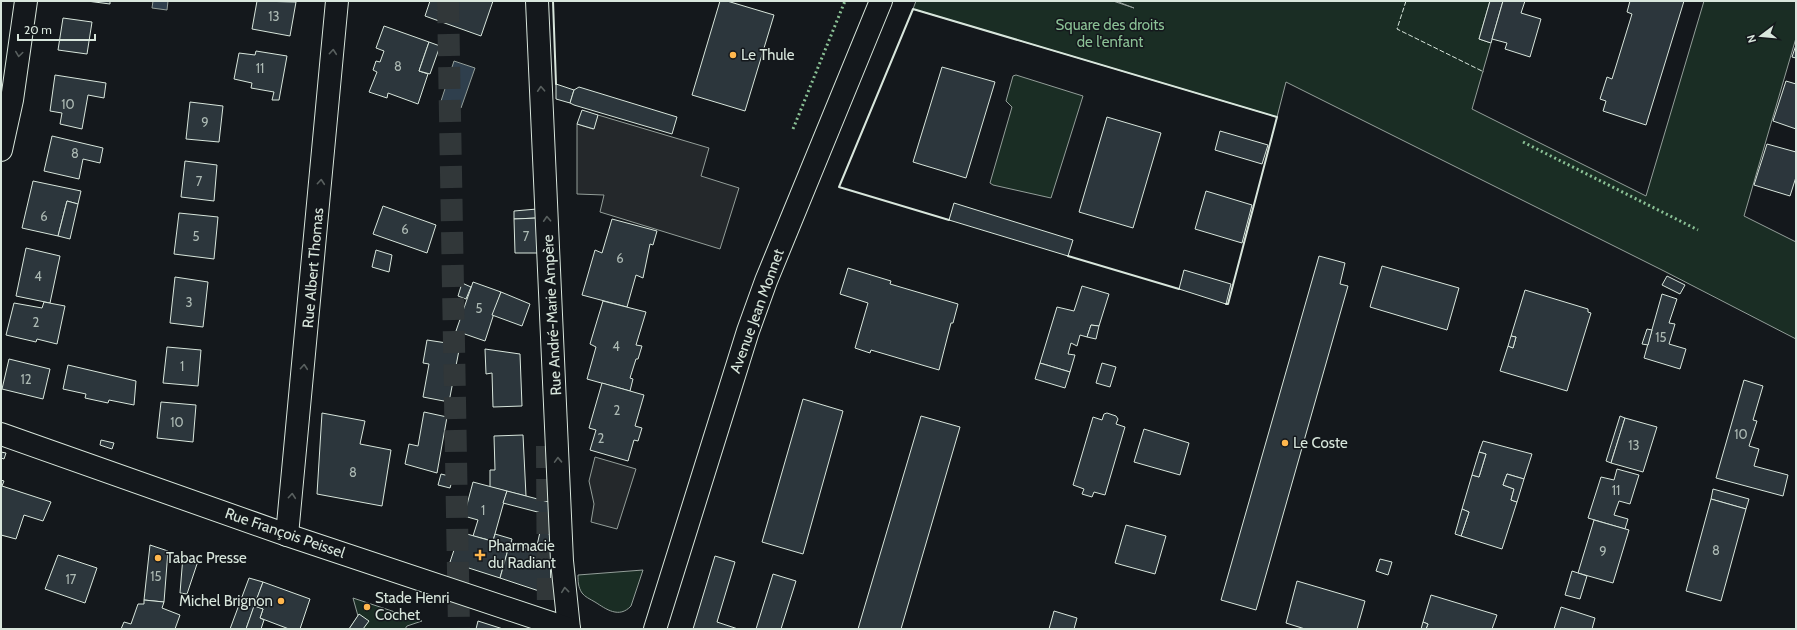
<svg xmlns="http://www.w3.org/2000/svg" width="1797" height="630" viewBox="0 0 1797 630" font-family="Cabin,sans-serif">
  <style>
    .green { fill: #1a2d24; stroke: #939e99 }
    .parking { fill: #24282b; stroke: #939e99 }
    .water { fill: #2f3f4d; stroke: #939e99 }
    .building { fill: #2c363c; stroke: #d8e6dc }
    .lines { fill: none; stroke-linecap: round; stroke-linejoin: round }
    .highway-tunnel { stroke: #313739; stroke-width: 22; stroke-dasharray: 22 11; stroke-linecap: butt }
    .street-casing { stroke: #d8e6dc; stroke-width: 24 }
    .secondary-casing { stroke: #d8e6dc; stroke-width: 24 }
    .street { stroke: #14181c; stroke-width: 22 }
    .secondary { stroke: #14181c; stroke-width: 22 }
    .hedge { stroke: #8ac095; stroke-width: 3; stroke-dasharray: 2 3; stroke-linecap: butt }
    .fence { stroke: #d8e6dc; stroke-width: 1; stroke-dasharray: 5 2; stroke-linecap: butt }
    .wall { stroke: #d8e6dc; stroke-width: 2 }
    .oneway { stroke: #59605f }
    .poi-dot { fill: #ffb74d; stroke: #14181c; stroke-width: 1.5 }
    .labels { text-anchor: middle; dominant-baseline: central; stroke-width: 3; stroke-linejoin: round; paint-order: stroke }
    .number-label { font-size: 13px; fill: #adbab4 }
    .park-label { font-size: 15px; fill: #8ac095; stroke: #14181c }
    .poi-label { font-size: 15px; fill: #d8e6dc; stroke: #14181c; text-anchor: start }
    .street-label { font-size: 15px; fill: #d8e6dc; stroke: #14181c }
  </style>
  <rect width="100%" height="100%" fill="#14181c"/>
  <g class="green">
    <polygon points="916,1 1113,1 1134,8 1116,1 1490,1 1479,39 1491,43 1472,109 1646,196 1704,1 1796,1 1796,38 1744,216 1796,242 1796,339 1664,271 1286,82 1277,117 913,9"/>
    <polygon points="1016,75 1083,96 1051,198 993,185 990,183 1012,107 1006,101 1013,76"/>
    <path d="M643,570L631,606C619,619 606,609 595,602C590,599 585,597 582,593C578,587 578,581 578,575Z"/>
    <polygon points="353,598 422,621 407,626 405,629 349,629 358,616"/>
  </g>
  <g class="parking">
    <polygon points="598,115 709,148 701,176 739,188 720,249 600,212 604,195 577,194 577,124 593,129"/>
    <polygon points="595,457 636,469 617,529 591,522 594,504 589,481"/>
  </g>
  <g class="water">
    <polygon points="153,1 168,1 167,10 152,8"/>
    <polygon points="454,61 475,68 461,108 456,106 453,114 444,110 446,103 441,101"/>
  </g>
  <g class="building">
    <polygon points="87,1 110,1 110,4"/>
    <polygon points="257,1 296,2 290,36 252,29"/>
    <polygon points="430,1 493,1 481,36 425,16"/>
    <polygon points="720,1 727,1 774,15 745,111 692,95"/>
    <polygon points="1490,1 1503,1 1491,43 1479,39"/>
    <polygon points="1503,1 1525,1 1521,13 1541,19 1530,57 1505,49 1507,43 1492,39"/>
    <polygon points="1630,1 1684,1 1646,125 1603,111 1606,101 1600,99 1607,77 1612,79 1632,14 1627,12"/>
    <polygon points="63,18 92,22 87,54 58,50"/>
    <polygon points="384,26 429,42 419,71 428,74 418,104 388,93 387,98 369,92 377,72 373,70 376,61 380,62 384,51 376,48"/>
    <polygon points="429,42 440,46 430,74 419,71"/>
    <polygon points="1796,45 1796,58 1792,57"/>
    <polygon points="256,51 287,56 279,100 272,100 274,92 251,88 252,83 234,79 239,53 255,55"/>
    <polygon points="942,67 995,82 966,178 913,162"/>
    <polygon points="55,75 106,83 104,98 88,95 82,129 60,124 62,113 50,111"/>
    <polygon points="1786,81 1796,84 1796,129 1773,121"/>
    <polygon points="556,84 574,90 570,103 556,99"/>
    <polygon points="579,87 677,117 672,134 574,105 570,103 574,90"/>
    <polygon points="190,102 223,106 219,142 186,139"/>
    <polygon points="582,110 598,115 594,129 577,124"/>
    <polygon points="1107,117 1161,133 1133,228 1079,212"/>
    <polygon points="1220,131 1268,145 1262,164 1215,150"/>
    <polygon points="52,136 103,148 100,163 83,159 79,179 44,171"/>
    <polygon points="1767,144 1796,152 1796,177 1790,196 1754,185"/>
    <polygon points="185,161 217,165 214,201 181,197"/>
    <polygon points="33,181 81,191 78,204 67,201 58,236 22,228"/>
    <polygon points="1206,191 1252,205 1242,243 1195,229"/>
    <polygon points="67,201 78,204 70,239 58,236"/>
    <polygon points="954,203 1073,240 1068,256 949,220"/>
    <polygon points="383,206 436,225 427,253 373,234"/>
    <polygon points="537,209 537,218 514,219 514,211"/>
    <polygon points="179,213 218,217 214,259 174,254"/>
    <polygon points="537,218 539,253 515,253 514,219"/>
    <polygon points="612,219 657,231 653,245 650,244 643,278 636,275 627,307 582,295 595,250 602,253"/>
    <polygon points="26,248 60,256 50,303 16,296"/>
    <polygon points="376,250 392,255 389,272 372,267"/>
    <polygon points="1319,256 1345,263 1340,284 1348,286 1256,610 1221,600"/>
    <polygon points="1382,266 1459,288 1447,330 1370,307"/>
    <polygon points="848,268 891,281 890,284 958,304 953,323 951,323 939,370 871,350 870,353 855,348 868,303 840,294"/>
    <polygon points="1184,270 1231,284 1226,304 1179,289"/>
    <polygon points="1667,276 1685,285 1680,294 1662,285"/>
    <polygon points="175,277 208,282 203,327 170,323"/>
    <polygon points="473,282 501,292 485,341 456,331"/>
    <polygon points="462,283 471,287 466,299 458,296"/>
    <polygon points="1082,286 1109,294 1099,326 1091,325 1087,337 1080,335 1077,346 1071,343 1068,354 1075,355 1070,372 1040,363 1057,307 1074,311"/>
    <polygon points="1525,290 1588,309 1588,312 1591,313 1567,391 1500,371 1508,346 1513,348 1516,337 1511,336"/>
    <polygon points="501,292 530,304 522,326 492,315"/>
    <polygon points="1662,294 1677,299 1669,323 1675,324 1669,344 1686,349 1680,369 1644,358"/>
    <polygon points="603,301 646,312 636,345 642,346 638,359 636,359 630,378 633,379 630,391 587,379 596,347 590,344"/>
    <polygon points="44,302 65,306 57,344 37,339 36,342 6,335 14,303 42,308"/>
    <polygon points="1091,325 1099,326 1096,339 1087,337"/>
    <polygon points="1647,329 1652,330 1648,345 1642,344"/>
    <polygon points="1511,336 1516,337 1513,348 1508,346"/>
    <polygon points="427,340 460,345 449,402 423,397 429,364 423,363"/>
    <polygon points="167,347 201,350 198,386 163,383"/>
    <polygon points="485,349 520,354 522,406 493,407 492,373 486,374"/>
    <polygon points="9,359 50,369 43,399 2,389"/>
    <polygon points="1040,363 1070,372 1065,388 1035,379"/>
    <polygon points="1102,363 1116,367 1110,387 1096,383"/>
    <polygon points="68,365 136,381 134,405 109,400 108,403 85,398 86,394 63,389"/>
    <polygon points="1744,380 1763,386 1753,420 1757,421 1749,446 1759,449 1754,466 1788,475 1783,496 1716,478"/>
    <polygon points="602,383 644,395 635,426 642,428 638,441 634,440 628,461 590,450 596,430 589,428"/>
    <polygon points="803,399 843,411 803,554 762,542"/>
    <polygon points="161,402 196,405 193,442 157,438"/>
    <polygon points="424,412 447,417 437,473 405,464 409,444 418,446"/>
    <polygon points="322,413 365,421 360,444 391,450 382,506 317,494"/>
    <polygon points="1107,413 1116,416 1118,419 1116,424 1125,427 1105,495 1094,492 1092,497 1082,494 1084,489 1073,485 1093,417 1102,420 1104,414"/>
    <polygon points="921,416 960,427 901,629 858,629"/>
    <polygon points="1620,416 1625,418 1611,463 1606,461"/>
    <polygon points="1625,418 1657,427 1643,472 1611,463"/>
    <polygon points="1144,429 1189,443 1180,475 1134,462"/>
    <polygon points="523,435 526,496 490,487 490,470 495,470 494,436"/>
    <polygon points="101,440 114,443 112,449 100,445"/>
    <polygon points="1483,441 1532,454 1524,479 1507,474 1503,485 1514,489 1511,500 1517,502 1502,549 1461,536 1469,512 1462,509 1472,475 1479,477 1486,454 1479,452"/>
    <polygon points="1,452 6,453 4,459 1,458"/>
    <polygon points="1479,452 1486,454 1479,477 1472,475"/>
    <polygon points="1617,469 1639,475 1630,504 1619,501 1614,515 1628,519 1625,529 1588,518 1601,477 1614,480"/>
    <polygon points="441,474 453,477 450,488 438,485"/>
    <polygon points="1507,474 1524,479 1517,502 1511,500 1514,489 1503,485"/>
    <polygon points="1,480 4,481 2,486 51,502 43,521 24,515 16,539 1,535"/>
    <polygon points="473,482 507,491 493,541 473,536 478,520 464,516"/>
    <polygon points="1713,489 1749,499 1746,509 1711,499"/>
    <polygon points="507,491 549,502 549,515 503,503"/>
    <polygon points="1711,499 1746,509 1721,601 1686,591"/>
    <polygon points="1462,509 1469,512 1461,536 1455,534"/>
    <polygon points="1594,520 1629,530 1613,583 1578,573"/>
    <polygon points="1126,525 1166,536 1155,574 1115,563"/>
    <polygon points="460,532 509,546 500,578 450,562"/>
    <polygon points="540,532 550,534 550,554 536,550"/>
    <polygon points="495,534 512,539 511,543 550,554 551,588 542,592 500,578 509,546 493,541"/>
    <polygon points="150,545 168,551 164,602 144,600"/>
    <polygon points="58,555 97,568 85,603 45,589"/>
    <polygon points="183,556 198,561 187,594 180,593"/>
    <polygon points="715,556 735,562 717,622 738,629 693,629"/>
    <polygon points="1380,559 1392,562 1388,575 1376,571"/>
    <polygon points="1572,571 1587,576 1580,599 1565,595"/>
    <polygon points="773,574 796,581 781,629 756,629"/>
    <polygon points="249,578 263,582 246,629 230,629"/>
    <polygon points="1297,581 1365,601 1357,629 1305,629 1286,623"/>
    <polygon points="263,582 310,599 300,629 289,629 260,618 263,609 254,606"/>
    <polygon points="1431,595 1497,615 1492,629 1426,629 1428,624 1423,622"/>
    <polygon points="144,600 164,602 162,608 180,615 175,629 121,629 124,622 131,624 138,604 144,604"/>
    <polygon points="254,606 263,609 260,618 264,620 261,629 246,629"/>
    <polygon points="1561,607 1595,618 1592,629 1554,629"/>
    <polygon points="1054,611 1077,618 1074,629 1049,629"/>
    <polygon points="359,614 369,621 363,629 349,629"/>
    <polygon points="478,621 503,629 476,629"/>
    <polygon points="1423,622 1428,624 1426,629 1421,629"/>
  </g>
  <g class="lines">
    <g class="highway-tunnel">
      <polyline points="448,1 459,629"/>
      <polyline points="547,446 548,629"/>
    </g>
    <defs>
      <g id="street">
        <polyline points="537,1 562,561 569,629"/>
        <polyline points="1,150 12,100 26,1"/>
        <polyline points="287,535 337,1"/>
      </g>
      <g id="secondary">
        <polyline points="1,434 287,535 569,629"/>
        <polyline points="655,629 748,331 766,281 881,1"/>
      </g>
    </defs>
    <use href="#street" class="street-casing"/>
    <use href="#secondary" class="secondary-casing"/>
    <use href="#street" class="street"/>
    <use href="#secondary" class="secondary"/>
    <g class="hedge">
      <polyline points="793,129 845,1"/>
      <polyline points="1523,142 1698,230"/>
    </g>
    <polyline class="fence" points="1406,1 1397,29 1484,72"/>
    <g class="wall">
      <polyline points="553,1 556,84"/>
      <polyline points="949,220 839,187 913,9 1277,117 1228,304 1226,304"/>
      <polyline points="1068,256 1179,289"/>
    </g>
  </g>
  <defs><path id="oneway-chevron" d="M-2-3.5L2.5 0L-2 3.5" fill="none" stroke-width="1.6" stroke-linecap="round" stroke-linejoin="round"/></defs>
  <g class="oneway">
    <use href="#oneway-chevron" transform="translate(333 52) rotate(-85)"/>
    <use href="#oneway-chevron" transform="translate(19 54) rotate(98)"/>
    <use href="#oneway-chevron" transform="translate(541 89) rotate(-93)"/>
    <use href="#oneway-chevron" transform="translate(321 182) rotate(-85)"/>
    <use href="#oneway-chevron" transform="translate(547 219) rotate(-93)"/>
    <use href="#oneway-chevron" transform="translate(304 367) rotate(-85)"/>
    <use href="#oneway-chevron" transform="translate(558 460) rotate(-92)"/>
    <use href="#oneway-chevron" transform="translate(292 496) rotate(-85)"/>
    <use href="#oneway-chevron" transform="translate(565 590) rotate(-96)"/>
  </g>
  <g class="poi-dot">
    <circle cx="733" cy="55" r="4"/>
    <circle cx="1285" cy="443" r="4"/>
    <path d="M478 549h4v4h4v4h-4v4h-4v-4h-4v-4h4z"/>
    <circle cx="158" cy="558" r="4"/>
    <circle cx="281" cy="601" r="4"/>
    <circle cx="367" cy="607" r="4"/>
  </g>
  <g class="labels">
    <g class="number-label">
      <text x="274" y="16">13</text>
      <text x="398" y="66">8</text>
      <text x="260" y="68">11</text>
      <text x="68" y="104">10</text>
      <text x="205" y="122">9</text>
      <text x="75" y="153">8</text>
      <text x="199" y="181">7</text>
      <text x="44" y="216">6</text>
      <text x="405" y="229">6</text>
      <text x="196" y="236">5</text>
      <text x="526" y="236">7</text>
      <text x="620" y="258">6</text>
      <text x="38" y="276">4</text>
      <text x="189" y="302">3</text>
      <text x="479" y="308">5</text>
      <text x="36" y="322">2</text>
      <text x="1661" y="337">15</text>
      <text x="616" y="346">4</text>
      <text x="182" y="366">1</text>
      <text x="26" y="379">12</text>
      <text x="617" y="410">2</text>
      <text x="177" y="422">10</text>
      <text x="1741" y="434">10</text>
      <text x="601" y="438">2</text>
      <text x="1634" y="445">13</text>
      <text x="353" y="472">8</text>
      <text x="1616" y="490">11</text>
      <text x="483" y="510">1</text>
      <text x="1716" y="550">8</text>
      <text x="1603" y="551">9</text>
      <text x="156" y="576">15</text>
      <text x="71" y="579">17</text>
    </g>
    <g class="park-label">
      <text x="1110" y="25">Square des droits<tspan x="1110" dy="17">de l'enfant</tspan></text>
    </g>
    <g class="poi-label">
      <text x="741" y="55">Le Thule</text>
      <text x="1293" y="443">Le Coste</text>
      <text x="488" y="546">Pharmacie<tspan x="488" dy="17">du Radiant</tspan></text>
      <text x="166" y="558">Tabac Presse</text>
      <text x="375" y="598">Stade Henri<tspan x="375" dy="17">Cochet</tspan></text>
      <text x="273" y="601" text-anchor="end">Michel Brignon</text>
    </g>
    <g class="street-label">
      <text transform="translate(313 268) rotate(-85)">Rue Albert Thomas</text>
      <text transform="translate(757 311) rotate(-70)">Avenue Jean Monnet</text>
      <text transform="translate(552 315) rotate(-93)">Rue André-Marie Ampère</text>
      <text transform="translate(285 533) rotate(19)">Rue François Peissel</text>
    </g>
  </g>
  <rect width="1797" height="630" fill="none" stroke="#d8e6dc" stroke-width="4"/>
  <g transform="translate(1761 36) rotate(254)" stroke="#14181c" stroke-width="3" paint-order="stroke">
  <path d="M0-3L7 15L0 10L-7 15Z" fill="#d8e6dc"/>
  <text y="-6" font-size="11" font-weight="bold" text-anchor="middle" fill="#d8e6dc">N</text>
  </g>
  <path d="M18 34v6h77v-6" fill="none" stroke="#d8e6dc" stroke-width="2"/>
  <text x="24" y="34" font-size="12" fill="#d8e6dc" stroke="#14181c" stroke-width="3" paint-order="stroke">20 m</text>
</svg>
